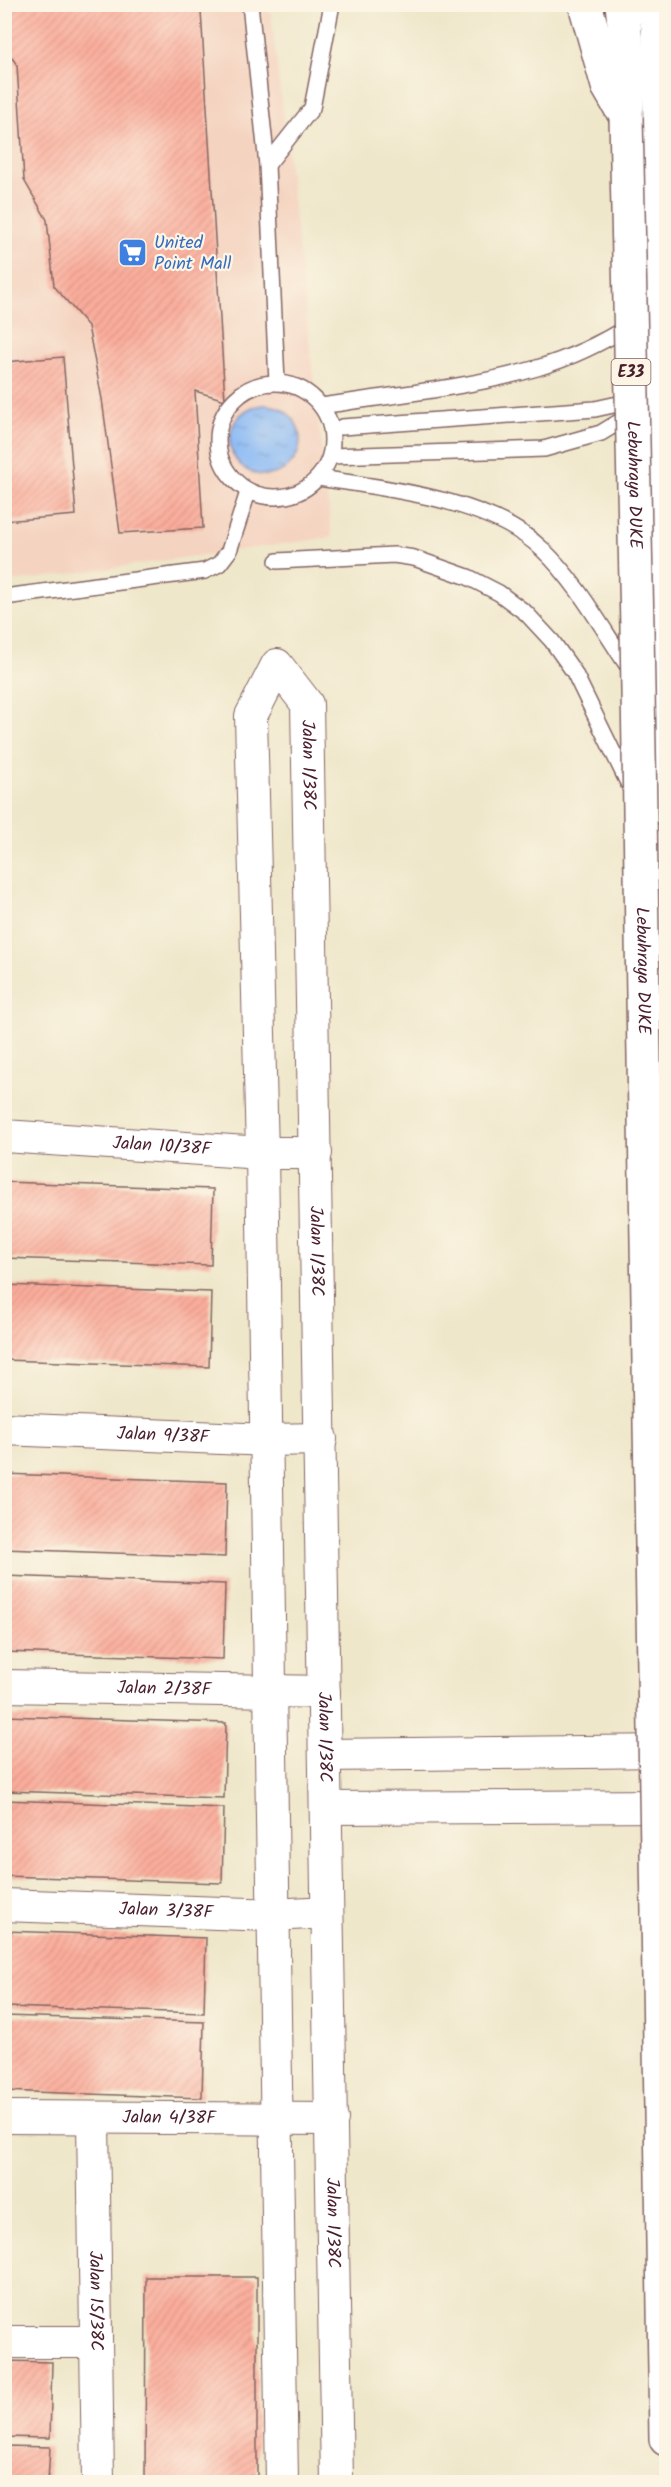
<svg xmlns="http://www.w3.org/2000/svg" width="671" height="2487" viewBox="0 0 671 2487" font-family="Kalam,sans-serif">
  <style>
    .built { fill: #f4d3c0 }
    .water { fill: url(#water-ripples); stroke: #6a6c90; stroke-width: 1.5 }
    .building { fill: url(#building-hatch) }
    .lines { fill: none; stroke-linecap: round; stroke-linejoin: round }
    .lane-casing { stroke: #846563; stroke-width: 18 }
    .street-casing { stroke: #846563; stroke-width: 34 }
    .secondary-casing { stroke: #846563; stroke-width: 36 }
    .highway-casing { stroke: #846563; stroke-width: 36 }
    .lane { stroke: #fff; stroke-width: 15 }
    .street { stroke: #fff; stroke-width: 32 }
    .secondary { stroke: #fff; stroke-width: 33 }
    .highway { stroke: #fff; stroke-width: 33 }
    .highway-bridge-casing { stroke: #846563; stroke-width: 36; stroke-linecap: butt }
    .highway-bridge { stroke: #fff; stroke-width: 33 }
    .labels { text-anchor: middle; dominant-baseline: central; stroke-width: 4.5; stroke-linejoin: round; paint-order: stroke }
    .shield { fill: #fcf5e5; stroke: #7f5f63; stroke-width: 1.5 }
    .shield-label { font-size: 16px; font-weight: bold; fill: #4a1f2b }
    .shop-label { font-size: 18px; fill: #366cbe; stroke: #fcf5e5; text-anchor: start }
    .street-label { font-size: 18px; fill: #4a1f2b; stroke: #fcf5e5 }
  </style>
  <defs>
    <pattern id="water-ripples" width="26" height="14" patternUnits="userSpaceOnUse" patternTransform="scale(1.5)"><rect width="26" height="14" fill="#89b9f5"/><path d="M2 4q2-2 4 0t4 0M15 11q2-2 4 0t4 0" fill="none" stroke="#7296c7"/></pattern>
    <pattern id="building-hatch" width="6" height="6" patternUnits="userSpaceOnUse" patternTransform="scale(1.5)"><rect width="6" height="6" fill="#fbad9b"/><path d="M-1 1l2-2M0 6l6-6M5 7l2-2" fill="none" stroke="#d99486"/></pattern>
  </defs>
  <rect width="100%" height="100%" fill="#fcf5e5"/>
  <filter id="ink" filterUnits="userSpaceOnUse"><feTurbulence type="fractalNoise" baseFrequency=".0167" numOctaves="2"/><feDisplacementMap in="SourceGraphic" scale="12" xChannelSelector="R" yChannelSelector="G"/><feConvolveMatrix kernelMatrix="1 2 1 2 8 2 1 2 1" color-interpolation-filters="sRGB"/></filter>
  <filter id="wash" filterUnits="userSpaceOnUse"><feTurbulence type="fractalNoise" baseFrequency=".008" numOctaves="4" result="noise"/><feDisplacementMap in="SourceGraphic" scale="24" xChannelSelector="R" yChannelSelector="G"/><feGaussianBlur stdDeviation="1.35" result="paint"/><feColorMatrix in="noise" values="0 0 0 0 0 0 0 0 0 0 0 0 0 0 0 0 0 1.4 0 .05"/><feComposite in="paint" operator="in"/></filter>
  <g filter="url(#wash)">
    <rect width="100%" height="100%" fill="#efe7ca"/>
    <polygon class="built" points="4,5 270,5 332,537 5,583"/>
    <circle class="water" cx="265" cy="440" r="35"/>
    <g id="blocks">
      <g class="building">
        <polygon points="4,4 197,4 201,11 225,400 195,391 203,528 120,533 102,399 88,326 54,286 47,220 24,180 17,65 4,46"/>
        <polygon points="63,357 76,515 4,521 4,362"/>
        <polygon points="4,1182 213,1189 211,1265 4,1258"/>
        <polygon points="4,1285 211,1292 209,1367 4,1360"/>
        <polygon points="4,1474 227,1482 225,1557 4,1549"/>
        <polygon points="4,1576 225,1584 223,1659 4,1652"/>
        <polygon points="5,1716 226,1723 224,1798 5,1791"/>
        <polygon points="4,1800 224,1808 222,1883 4,1876"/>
        <polygon points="5,1931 206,1938 204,2013 5,2007"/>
        <polygon points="4,2016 204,2022 202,2098 4,2091"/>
        <polygon points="146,2277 257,2277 257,2482 145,2482"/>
        <polygon points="4,2361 52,2362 50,2438 4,2437"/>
        <polygon points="4,2446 50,2447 48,2482 4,2482"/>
      </g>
    </g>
  </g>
  <g filter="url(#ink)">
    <use href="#blocks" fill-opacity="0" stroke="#846563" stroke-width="1.5"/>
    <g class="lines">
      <defs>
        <g id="lane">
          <polyline points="250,4 267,165 277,382"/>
          <polyline points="267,165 312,108 332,4"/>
          <circle cx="275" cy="440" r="57"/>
          <path d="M321,406C391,395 470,388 537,368C571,358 602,343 632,324"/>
          <polyline points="342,427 595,409 636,400"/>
          <polyline points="331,456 544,449 601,433 632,414"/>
          <path d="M319,478C388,489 490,499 542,549C578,583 603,630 631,671"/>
          <polyline points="277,561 394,555 414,558 468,577 499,593 526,613 552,641 574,672 631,789"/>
          <polyline points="4,597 205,571 219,564 229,551 248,492"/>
        </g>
        <g id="street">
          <path id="s1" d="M4,1136L262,1153H316"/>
          <path id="s2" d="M4,1429L267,1440L321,1439"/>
          <path id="s3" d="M4,1686L324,1692"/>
          <polyline points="325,1755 666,1751"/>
          <polyline points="326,1808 666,1806"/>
          <path id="s4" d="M4,1905L273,1915L327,1912"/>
          <path id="s5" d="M4,2117L332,2119"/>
          <path id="s6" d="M93,2119L98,2482"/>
          <polyline points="4,2342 95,2342"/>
          <path id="s7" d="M282,2482L262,1153L251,716L277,665L307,704L337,2482"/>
        </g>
        <polyline id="secondary" points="658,4 663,305 663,718 666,968"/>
        <g id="highway">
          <polyline points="585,4 608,86 626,117"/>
          <polyline points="622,4 629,71 626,115"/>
          <polyline points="653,4 659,31"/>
          <polyline points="658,1913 666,2439"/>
        </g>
      </defs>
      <use href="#lane" class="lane-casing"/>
      <use href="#street" class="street-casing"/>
      <use href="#secondary" class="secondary-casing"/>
      <use href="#highway" class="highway-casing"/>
      <use href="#lane" class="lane"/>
      <use href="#street" class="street"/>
      <use href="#secondary" class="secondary"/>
      <use href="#highway" class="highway"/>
      <defs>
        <g id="highway-bridge">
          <path id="s8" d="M626,117L637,628L658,1913"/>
        </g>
      </defs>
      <use href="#highway-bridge" class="highway-bridge-casing"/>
      <use href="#highway-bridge" class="highway-bridge"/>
    </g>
  </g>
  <defs>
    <symbol id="supermarket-square" viewBox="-11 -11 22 22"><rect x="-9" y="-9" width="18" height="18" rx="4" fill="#3f7fe0" stroke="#fcf5e5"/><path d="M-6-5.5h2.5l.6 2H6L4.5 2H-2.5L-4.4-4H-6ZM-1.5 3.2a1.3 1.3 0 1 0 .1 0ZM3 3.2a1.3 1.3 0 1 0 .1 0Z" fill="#fff"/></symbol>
  </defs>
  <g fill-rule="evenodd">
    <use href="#supermarket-square" x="116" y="236" width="33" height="33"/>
  </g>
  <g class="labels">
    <rect class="shield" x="611.5" y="359" width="39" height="26" rx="4.5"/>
    <g class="shield-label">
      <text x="631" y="372">E33</text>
    </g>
    <g class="shop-label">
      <text x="154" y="243">United<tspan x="154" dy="21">Point Mall</tspan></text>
    </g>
    <g class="street-label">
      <text stroke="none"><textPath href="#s8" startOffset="368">Lebuhraya DUKE</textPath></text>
      <text stroke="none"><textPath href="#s7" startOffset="1934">Jalan 1/38C</textPath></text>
      <text stroke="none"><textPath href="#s8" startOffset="854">Lebuhraya DUKE</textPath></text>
      <text stroke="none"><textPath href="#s1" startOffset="158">Jalan 10/38F</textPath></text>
      <text stroke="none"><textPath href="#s7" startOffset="2420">Jalan 1/38C</textPath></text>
      <text stroke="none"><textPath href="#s2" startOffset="159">Jalan 9/38F</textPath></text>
      <text stroke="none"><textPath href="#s3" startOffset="160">Jalan 2/38F</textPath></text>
      <text stroke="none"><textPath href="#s7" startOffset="2906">Jalan 1/38C</textPath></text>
      <text stroke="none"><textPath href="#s4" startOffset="162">Jalan 3/38F</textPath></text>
      <text stroke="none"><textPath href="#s5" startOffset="165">Jalan 4/38F</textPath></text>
      <text stroke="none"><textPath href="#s7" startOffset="3392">Jalan 1/38C</textPath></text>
      <text stroke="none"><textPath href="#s6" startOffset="182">Jalan 15/38C</textPath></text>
    </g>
  </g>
  <rect width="671" height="2487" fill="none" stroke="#fcf5e5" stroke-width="24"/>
</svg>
